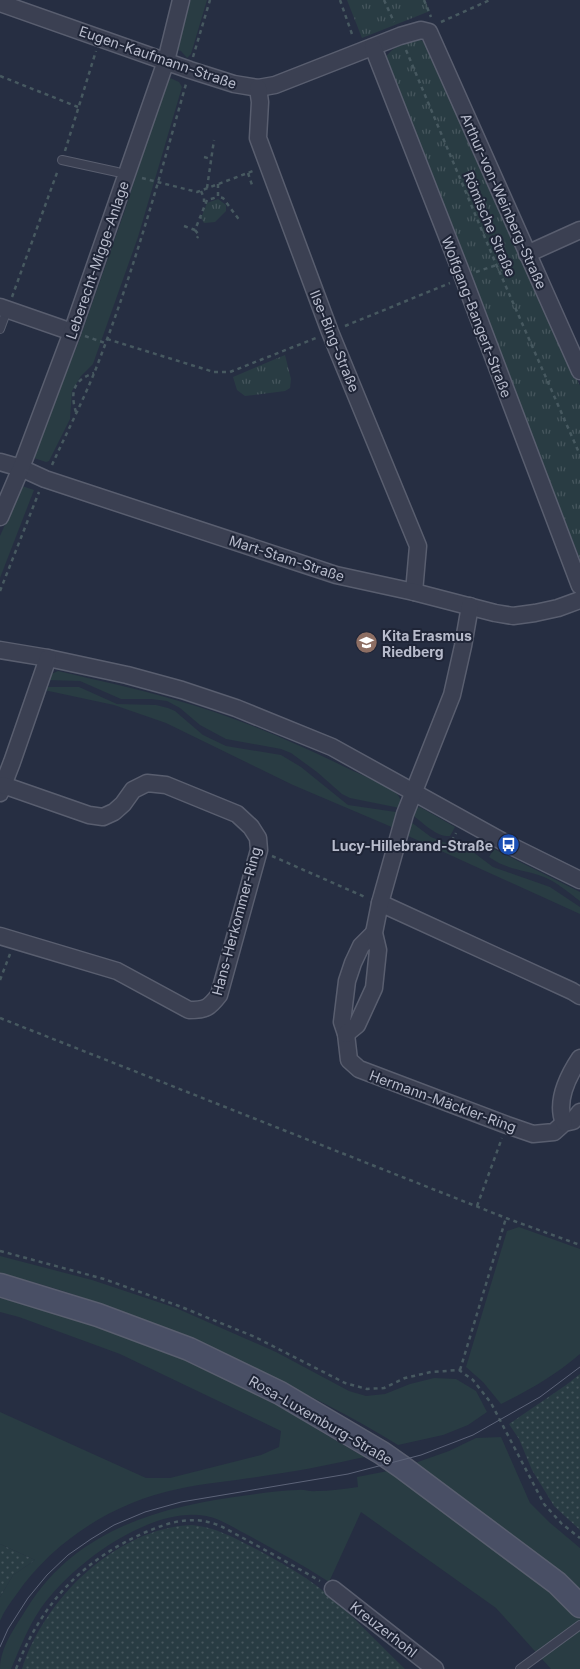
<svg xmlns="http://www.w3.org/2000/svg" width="580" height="1669" viewBox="0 0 580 1669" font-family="Inter,sans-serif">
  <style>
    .grass { fill: #293c43 }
    .park { fill: url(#park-tufts) }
    .garden { fill: url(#garden-dots) }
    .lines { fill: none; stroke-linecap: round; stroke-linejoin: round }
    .service-casing { stroke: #595e6f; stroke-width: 10 }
    .minor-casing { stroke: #595e6f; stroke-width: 19 }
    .secondary-casing { stroke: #595e6f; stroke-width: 25 }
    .path { stroke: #475960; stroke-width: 2.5; stroke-dasharray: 4 4; stroke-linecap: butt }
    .service { stroke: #3b4052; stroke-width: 8 }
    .minor { stroke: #3b4052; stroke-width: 16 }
    .secondary { stroke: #494f65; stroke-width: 22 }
    .tram { stroke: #5d6479; stroke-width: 1 }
    .labels { text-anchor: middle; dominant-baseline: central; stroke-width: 4; stroke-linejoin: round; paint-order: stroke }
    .street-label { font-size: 14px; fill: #b8bccc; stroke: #1f2537 }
    .poi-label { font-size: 14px; font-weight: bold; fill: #b8bccc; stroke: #1f2537; text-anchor: start }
  </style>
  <defs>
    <pattern id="park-tufts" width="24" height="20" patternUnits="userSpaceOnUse" patternTransform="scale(1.25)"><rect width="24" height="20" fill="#293c43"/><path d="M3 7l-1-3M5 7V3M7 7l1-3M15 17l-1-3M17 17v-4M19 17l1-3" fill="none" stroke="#46565d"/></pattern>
    <pattern id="garden-dots" width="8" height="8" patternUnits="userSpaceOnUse" patternTransform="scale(1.25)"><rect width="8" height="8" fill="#293c43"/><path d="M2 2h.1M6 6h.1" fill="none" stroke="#46565d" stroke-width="1.8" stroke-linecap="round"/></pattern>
  </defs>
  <rect width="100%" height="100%" fill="#262e42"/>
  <g class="grass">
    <polygon points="190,0 207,0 191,54 187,58 181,51 177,50"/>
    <polygon points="168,77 179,82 182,87 138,237 93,364 81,376 72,391 70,419 49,461 46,462 34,458 34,454 79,341 125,210"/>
    <polygon points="22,486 34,490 0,578 0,536"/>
    <path d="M58,671C96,680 135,688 172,699C234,716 292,741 349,769C362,775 387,785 397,794C401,798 401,803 400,808L350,798L342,794L317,772L291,753L281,749L226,739L200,725L180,708L167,701L151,699H121L80,681L47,680L49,675Z"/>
    <polygon points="44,687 79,687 117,704 156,705 168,708 175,711 203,735 226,746 281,755 301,767 348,805 396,812 398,815 394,828 293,785 166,723 114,705 44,690"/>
    <path d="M420,807L455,827L450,836C435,837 423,822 411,814L415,808Z"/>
    <polygon points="411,822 431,837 443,842 469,849 493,867 550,887 580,907 580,914 406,835"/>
    <path d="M494,849L580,892V901C569,893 557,882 544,877C524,869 509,871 489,857Z"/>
    <path d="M519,1227L580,1249V1354C554,1376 531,1389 501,1404L483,1382L466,1367L507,1231Z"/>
    <path d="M0,1256L92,1280L176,1308L276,1352L349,1391L366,1396L385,1394L410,1384L434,1378L456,1379L476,1391L487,1412L468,1425L443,1435L398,1445C342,1410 282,1382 222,1355C151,1322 77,1291 0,1274Z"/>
    <path d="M0,1298C98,1317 192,1361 280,1407C309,1423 336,1442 365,1457C335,1463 306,1470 276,1474C243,1480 210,1482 178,1489C114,1502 53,1541 16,1595C10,1603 4,1611 0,1621V1597L13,1575L35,1560L0,1544V1412L146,1478H170L261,1455L279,1447L281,1431L120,1354L19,1317L0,1312Z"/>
    <polygon points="501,1437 530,1503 549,1522 580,1548 580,1592 568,1579 525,1544 415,1463 449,1451 476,1438"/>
    <path d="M393,1470L552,1591L580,1618V1669H551L496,1608L361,1512L329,1582C302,1564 273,1549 244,1533C232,1527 219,1518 206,1516C150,1506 72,1564 41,1608C28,1627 20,1648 11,1669H0C0,1647 16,1626 27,1608C77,1528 162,1506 249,1495C265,1493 281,1490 298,1490C304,1489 310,1492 316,1491C330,1491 344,1489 358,1487L357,1477Z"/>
  </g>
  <g class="park">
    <polygon points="347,0 425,0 430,11 362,38"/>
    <path d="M417,38L430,45L580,386V559L384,60C392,46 403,44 417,38Z"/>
    <polygon points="218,199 226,205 226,211 215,222 204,223 201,218 207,203"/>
    <polygon points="285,355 291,379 290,388 285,391 245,396 237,390 233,377"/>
  </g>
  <g class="garden">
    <polygon points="580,1374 580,1530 554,1506 532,1470 519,1439 509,1424 566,1385"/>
    <path d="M192,1525C215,1527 235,1538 256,1549C282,1563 311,1579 333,1599C358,1621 381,1646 405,1669H22C44,1599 116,1528 192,1525Z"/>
    <polygon points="0,1544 35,1560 13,1575 0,1597"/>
  </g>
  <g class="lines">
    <defs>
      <g id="service">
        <polyline points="62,160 117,172"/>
        <polyline points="0,329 7,310"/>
        <polyline points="520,1669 580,1625"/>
      </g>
      <g id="minor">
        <polyline points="0,3 190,70 234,84 258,88 275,85 400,36 421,30 429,32 580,371"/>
        <polyline points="373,47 463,277 580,586"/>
        <polyline points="258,88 260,102 258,138 330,332 418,546 414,592"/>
        <polyline points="527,254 580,230"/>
        <polyline points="0,307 72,332"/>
        <polyline points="0,462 21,468 45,479 336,575 414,592 495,613 513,616 535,613 558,608 580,600"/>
        <polyline points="0,517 21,468 72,332 166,61 181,0"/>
        <polyline points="0,650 48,658 127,675 182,690 236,708 332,747 509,845 580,880"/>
        <polyline points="0,793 12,762 48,658"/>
        <polyline points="380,903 572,991 580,996"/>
        <polyline points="374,933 361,946 353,963 347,981 342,1022 346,1034 349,1060 359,1069 507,1125 533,1134 554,1132 564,1123 573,1121 580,1112"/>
        <path d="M0,936L117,971L189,1010C206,1010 209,1008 219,995L259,850L258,838L251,827L237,814L166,785L147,783L133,790L123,804L114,812L103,817L89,815L3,785"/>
        <polyline points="346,1034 357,1025 374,988 378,950 374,933 380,903 405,814 452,695 463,646 470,606"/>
        <path d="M564,1123C555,1101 568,1076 580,1058"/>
        <polyline points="333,1589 435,1669"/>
      </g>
      <polyline id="secondary" points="0,1285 98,1315 189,1349 280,1393 382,1453 402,1467 557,1583 580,1606"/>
    </defs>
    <use href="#service" class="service-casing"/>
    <use href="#minor" class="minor-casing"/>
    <use href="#secondary" class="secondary-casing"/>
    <g class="path">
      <polyline points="340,0 353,37"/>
      <polyline points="384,0 394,22"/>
      <polyline points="424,0 431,17"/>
      <polyline points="441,22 490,0"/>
      <polyline points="406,50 496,264 580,455"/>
      <polyline points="193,57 210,0"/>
      <polyline points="0,76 78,107"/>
      <polyline points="65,151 96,51"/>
      <polyline points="204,157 211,159"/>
      <polyline points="248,173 253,188"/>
      <polyline points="142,178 197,192 253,171"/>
      <polyline points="218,184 218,197 223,198 240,221"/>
      <polyline points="207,188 214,140"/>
      <polyline points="201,191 204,198 204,202"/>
      <polyline points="184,226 195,230 207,200 218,197"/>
      <polyline points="195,230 199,235 197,238"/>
      <polyline points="476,272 514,259"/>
      <polyline points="12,297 58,170"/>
      <polyline points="345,326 450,283"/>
      <polyline points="85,336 105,343"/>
      <polyline points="107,339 214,372 230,372 316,338"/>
      <path d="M76,412C70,393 73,380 94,373"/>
      <path d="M52,465C66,434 82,403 95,371C132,277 159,180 186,84"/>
      <polyline points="0,591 39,492"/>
      <polyline points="452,841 456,833"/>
      <polyline points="272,856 365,897"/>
      <polyline points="0,980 10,954"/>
      <polyline points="0,1018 506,1218 580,1245"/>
      <polyline points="477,1206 502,1138"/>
      <polyline points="0,1251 104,1279 179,1306 255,1337 345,1383 367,1389 384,1388 405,1378 431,1372 459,1370 473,1380 491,1403 544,1504 562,1524 580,1538"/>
      <polyline points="460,1370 506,1218"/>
      <path d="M16,1669C41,1604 82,1560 146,1532C167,1523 189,1516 212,1523C223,1526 233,1533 243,1538C269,1552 294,1566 320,1581"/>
    </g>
    <use href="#service" class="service"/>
    <use href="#minor" class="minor"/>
    <use href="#secondary" class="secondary"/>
    <polyline class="tram" points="0,1647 8,1629 28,1598 47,1575 68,1555 91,1539 114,1525 145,1512 181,1502 348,1474 421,1455 473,1435 540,1397 580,1367"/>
  </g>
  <defs>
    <symbol id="school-disc" viewBox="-11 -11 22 22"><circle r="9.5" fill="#8d6e63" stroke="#1f2537"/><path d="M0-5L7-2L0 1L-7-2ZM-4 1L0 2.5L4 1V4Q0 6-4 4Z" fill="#fff"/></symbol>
    <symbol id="bus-disc" viewBox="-11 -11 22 22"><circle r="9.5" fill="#1a4fb4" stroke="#1f2537"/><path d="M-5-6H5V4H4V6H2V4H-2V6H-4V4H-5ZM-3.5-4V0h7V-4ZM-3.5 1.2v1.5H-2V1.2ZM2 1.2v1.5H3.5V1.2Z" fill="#fff"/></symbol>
  </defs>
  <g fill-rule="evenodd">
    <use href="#school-disc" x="354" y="630" width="25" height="25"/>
    <use href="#bus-disc" x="496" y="832" width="25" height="25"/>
  </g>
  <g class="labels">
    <g class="street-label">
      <text transform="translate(158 57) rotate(19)">Eugen-Kaufmann-Straße</text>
      <text transform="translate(504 201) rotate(66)">Arthur-von-Weinberg-Straße</text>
      <text transform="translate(490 224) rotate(67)">Römische Straße</text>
      <text transform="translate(97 260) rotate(-71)">Leberecht-Migge-Anlage</text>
      <text transform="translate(477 317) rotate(69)">Wolfgang-Bangert-Straße</text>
      <text transform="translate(335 341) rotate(68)">Ilse-Bing-Straße</text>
      <text transform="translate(287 558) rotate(18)">Mart-Stam-Straße</text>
      <text transform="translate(236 921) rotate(-75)">Hans-Herkommer-Ring</text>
      <text transform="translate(443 1101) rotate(20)">Hermann-Mäckler-Ring</text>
      <text transform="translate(321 1420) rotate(30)">Rosa-Luxemburg-Straße</text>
      <text transform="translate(384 1629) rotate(38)">Kreuzerhohl</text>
    </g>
    <g class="poi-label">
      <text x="382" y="635">Kita Erasmus<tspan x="382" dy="16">Riedberg</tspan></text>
      <text x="493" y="845" text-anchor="end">Lucy-Hillebrand-Straße</text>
    </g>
  </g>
</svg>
